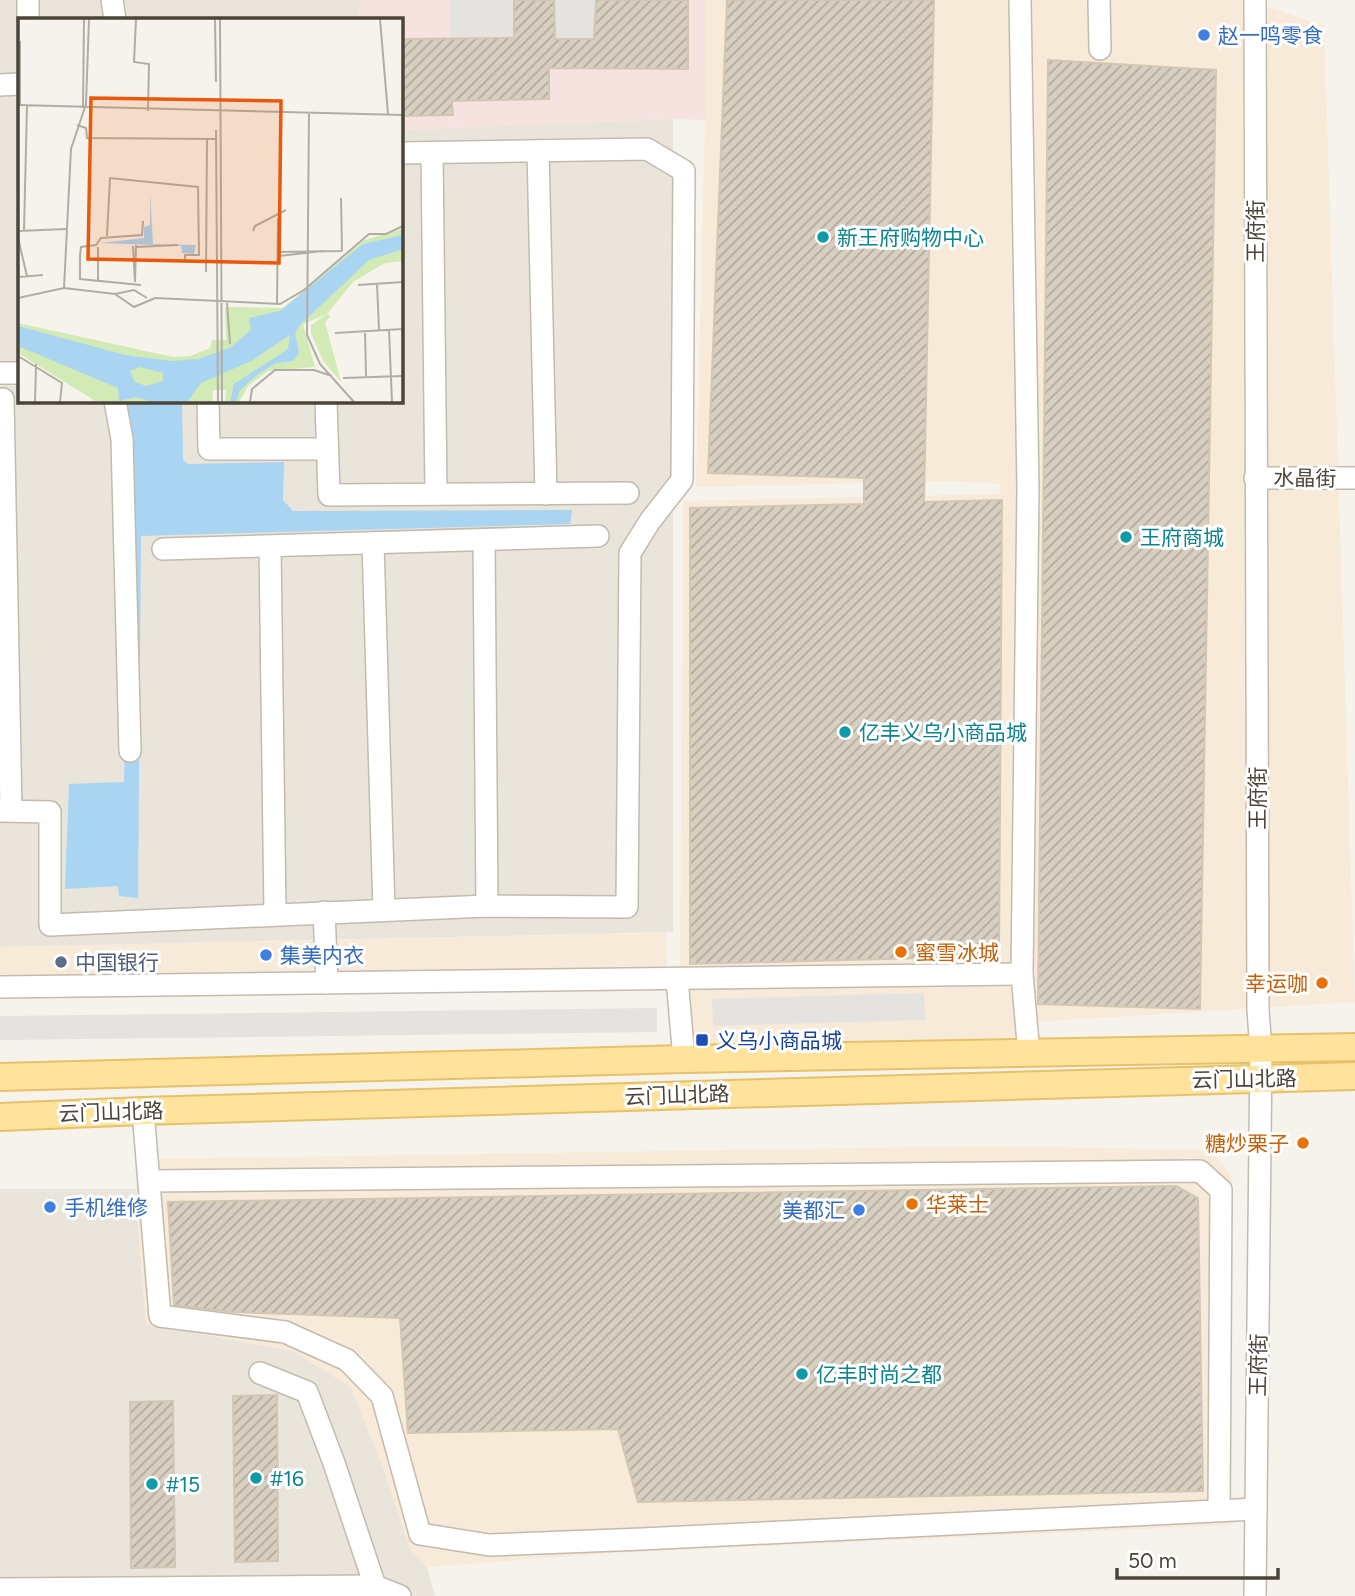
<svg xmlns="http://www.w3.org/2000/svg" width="1355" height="1596" viewBox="0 0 1355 1596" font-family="Figtree,'Noto Sans SC',sans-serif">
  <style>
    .residential { fill: #eae5da }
    .commercial { fill: #f7ead8 }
    .medical { fill: #f6e3e0 }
    .parking { fill: #e5e3e0 }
    .water { fill: #a9d4f2 }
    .building { fill: url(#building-hatch); stroke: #d3c7b4; stroke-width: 2 }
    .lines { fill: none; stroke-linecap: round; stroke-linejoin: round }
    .minor-casing { stroke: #c2bbae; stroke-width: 24 }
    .major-casing { stroke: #e6c16a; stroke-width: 30 }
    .minor { stroke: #fff; stroke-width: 21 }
    .major { stroke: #ffe39c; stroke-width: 26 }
    .shop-dot { fill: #3f7fe0; stroke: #fff; stroke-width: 2.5 }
    .culture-dot { fill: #0f9aa8; stroke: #fff; stroke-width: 2.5 }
    .food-dot { fill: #e8710a; stroke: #fff; stroke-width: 2.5 }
    .service-dot { fill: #5c6f8a; stroke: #fff; stroke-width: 2.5 }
    .transit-dot { fill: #1a4fb4; stroke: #fff; stroke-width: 2.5 }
    .labels { text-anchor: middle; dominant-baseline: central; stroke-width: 6; stroke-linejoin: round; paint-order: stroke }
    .shop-label { font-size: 21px; fill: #366cbe; stroke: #fff; text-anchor: start }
    .street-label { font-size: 21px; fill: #4b4439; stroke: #fff }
    .culture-label { font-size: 21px; fill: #0d838f; stroke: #fff; text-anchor: start }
    .food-label { font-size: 21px; fill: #c56008; stroke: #fff; text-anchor: start }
    .service-label { font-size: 21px; fill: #4e5e75; stroke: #fff; text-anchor: start }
    .transit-label { font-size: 21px; fill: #164399; stroke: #fff; text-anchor: start }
    .inset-road { fill: none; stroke: #b2ada4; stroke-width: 2 }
    .view { fill: #e8590c; fill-opacity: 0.15; stroke: #e8590c; stroke-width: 3.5 }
    .inset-edge { fill: none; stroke: #4b4439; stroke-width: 3.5 }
  </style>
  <defs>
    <pattern id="building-hatch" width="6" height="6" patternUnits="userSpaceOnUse" patternTransform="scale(1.75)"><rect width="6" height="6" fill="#d8cfc1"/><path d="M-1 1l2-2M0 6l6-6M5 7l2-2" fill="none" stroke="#b1aa9e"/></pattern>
  </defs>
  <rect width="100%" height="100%" fill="#f6f3ec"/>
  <g class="residential">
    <polygon points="0,0 360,0 359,19 19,19 19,401 401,401 401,130 673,119 673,932 0,947"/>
    <polygon points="0,1189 135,1189 146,1324 293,1351 351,1387 380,1459 410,1548 427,1567 435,1596 0,1596"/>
  </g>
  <g class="commercial">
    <polygon points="705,0 1247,0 1324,26 1355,1002 1015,1023 1015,1040 692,1046 680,973 683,501 1000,494 1000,484 949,481 696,487 705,120"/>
    <polygon points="666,933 667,967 0,981 0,947"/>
    <polygon points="986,1146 1210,1150 1232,1176 1231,1525 611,1553 427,1567 410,1549 380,1459 350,1387 293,1351 146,1324 135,1189 157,1159"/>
  </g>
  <polygon class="medical" points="360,0 705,0 705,120 673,119 401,130 401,19 359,19"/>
  <g class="parking">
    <polygon points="450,0 514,0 514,38 449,38"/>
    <polygon points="554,0 596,0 594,39 555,39"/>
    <polygon points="924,993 925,1020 713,1026 712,999"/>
    <polygon points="657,1008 657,1032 0,1040 0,1016"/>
  </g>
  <polygon class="water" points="124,401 182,401 183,460 188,464 284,462 283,500 293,511 572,510 570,524 141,536 138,898 119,896 118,886 65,889 69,784 124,782 132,429"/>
  <g class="building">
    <polygon points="514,0 554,0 555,39 594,39 596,0 688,0 688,69 549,68 549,99 452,101 453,115 401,116 401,39 514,38"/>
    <polygon points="727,0 934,0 924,502 1002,500 999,956 690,964 690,508 864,504 864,478 708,473"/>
    <polygon points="1048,60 1216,70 1200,1009 1038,1004"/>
    <polygon points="1176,1186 1198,1198 1203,1491 638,1502 618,1429 408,1433 400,1318 232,1312 174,1305 168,1202"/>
    <polygon points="277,1395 278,1561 235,1562 233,1396"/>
    <polygon points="173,1401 175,1567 131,1568 130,1402"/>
  </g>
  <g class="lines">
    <defs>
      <g id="minor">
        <polyline points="28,0 28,19"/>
        <polyline points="112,0 115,19"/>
        <polyline points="1020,0 1028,488 1022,974 1029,1054"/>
        <polyline points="1099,0 1100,49"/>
        <polyline points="1255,0 1258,1010 1261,1050 1255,1596"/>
        <polyline points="0,85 19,84"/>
        <polyline points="538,151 546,494"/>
        <polyline points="432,153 436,494"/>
        <polyline points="0,373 19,373"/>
        <polyline points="3,399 11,811"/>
        <polyline points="115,401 122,439 130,751"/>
        <polyline points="208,401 209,449 327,449"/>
        <polyline points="326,401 329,495 628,493"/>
        <polyline points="1255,478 1355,478"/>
        <polyline points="484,540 487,906"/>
        <polyline points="373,543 384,910"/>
        <polyline points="270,547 275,914"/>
        <polyline points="163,549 598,536"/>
        <polyline points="0,811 50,812 50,925 487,906 627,907 630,553 650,521 682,480 684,171 647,149 401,153"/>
        <polyline points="324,912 327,983"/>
        <polyline points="677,979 684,1059"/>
        <polyline points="0,987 1022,974"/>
        <polyline points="143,1111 160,1316 285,1332 347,1360 382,1396 420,1534 489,1545 642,1539 1256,1509"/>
        <polyline points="149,1181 1200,1171 1221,1190 1219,1510"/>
        <polyline points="260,1373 307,1392 334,1463 375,1586 400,1596"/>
        <polyline points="0,1589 375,1586"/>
      </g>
      <g id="major">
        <polyline points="0,1077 684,1059 1355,1047"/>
        <polyline points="0,1117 143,1111 1355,1076"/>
      </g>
    </defs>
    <use href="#minor" class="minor-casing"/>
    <use href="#major" class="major-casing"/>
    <use href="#minor" class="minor"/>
    <use href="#major" class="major"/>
  </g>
  <g class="shop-dot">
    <circle cx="1204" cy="35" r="7"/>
    <circle cx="266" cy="955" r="7"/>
    <circle cx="50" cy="1207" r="7"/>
    <circle cx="859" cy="1210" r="7"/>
  </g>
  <g class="culture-dot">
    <circle cx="823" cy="237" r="7"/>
    <circle cx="1126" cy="537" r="7"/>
    <circle cx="845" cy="732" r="7"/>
    <circle cx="802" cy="1374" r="7"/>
    <circle cx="256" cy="1478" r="7"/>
    <circle cx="152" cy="1484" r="7"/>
  </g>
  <g class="food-dot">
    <circle cx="901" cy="952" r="7"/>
    <circle cx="1322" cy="983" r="7"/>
    <circle cx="1303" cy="1143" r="7"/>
    <circle cx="912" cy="1204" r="7"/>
  </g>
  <circle class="service-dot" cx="61" cy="962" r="7"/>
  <rect class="transit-dot" x="695" y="1033" width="14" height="14" rx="3.5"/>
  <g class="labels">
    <g class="shop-label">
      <text x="1218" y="35">赵一鸣零食</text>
      <text x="280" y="955">集美内衣</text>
      <text x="64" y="1207">手机维修</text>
      <text x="845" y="1210" text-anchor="end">美都汇</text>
    </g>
    <g class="street-label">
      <text transform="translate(1255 231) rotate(-90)">王府街</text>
      <text transform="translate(1305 478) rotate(1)">水晶街</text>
      <text transform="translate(1257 798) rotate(-90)">王府街</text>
      <text transform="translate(1244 1079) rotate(-1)">云门山北路</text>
      <text transform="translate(677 1095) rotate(-2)">云门山北路</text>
      <text transform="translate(111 1112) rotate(-2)">云门山北路</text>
      <text transform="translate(1258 1365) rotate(-89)">王府街</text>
    </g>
    <g class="culture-label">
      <text x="837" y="237">新王府购物中心</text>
      <text x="1140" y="537">王府商城</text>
      <text x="859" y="732">亿丰义乌小商品城</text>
      <text x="816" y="1374">亿丰时尚之都</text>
      <text x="270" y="1478">#16</text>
      <text x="166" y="1484">#15</text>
    </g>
    <g class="food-label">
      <text x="915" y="952">蜜雪冰城</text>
      <text x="1308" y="983" text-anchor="end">幸运咖</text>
      <text x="1289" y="1143" text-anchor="end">糖炒栗子</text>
      <text x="926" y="1204">华莱士</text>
    </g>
    <g class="service-label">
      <text x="75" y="962">中国银行</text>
    </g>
    <g class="transit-label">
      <text x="716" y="1040">义乌小商品城</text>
    </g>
  </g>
  <g transform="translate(18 18)">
    <rect width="385" height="385" fill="#f6f3ec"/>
    <path d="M309,296L313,298L307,304L323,364L305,343L293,315V307Z" fill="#d2eab5"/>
    <path d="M385,211V243L367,245L335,264L309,296L285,306L297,349L250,353L230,368L221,384H207L208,372H195L194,384H79L0,335V305L155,339L172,338L192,330L194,322H208L207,289L265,290L346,222Z" fill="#d2eab5"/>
    <path d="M132,174L135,226L178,227L176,236L164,235L163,228L82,225L126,220V209L132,207ZM385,217V231L351,242L282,307L277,315L281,335L275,343L258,345L240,356L222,372L218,384H212L216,366L270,331L272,317L233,343L183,365L169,384H133L118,379L101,383L100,370L0,328V308L107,337L153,343L180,341L212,330L233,312L231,300L262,293L345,226ZM122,349L145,355V363L128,368L117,364L112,353Z" fill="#a9d4f2" fill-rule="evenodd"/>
    <path class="inset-road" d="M118,1L116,44L131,46L130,93M197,1L198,64M202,1L204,384M362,1L370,96M2,23V87M0,87L385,97M65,90L66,1M291,96L289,317L302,346L336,384M59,107L68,110L69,120L198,121M198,112L200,384M323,180L324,233M6,212L9,87M0,213L48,211M235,213L237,208L268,192M89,218L92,160L180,169L181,237H167V244M0,220L9,258M115,228L117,264L118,227M118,229L160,227M260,234L324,233M261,238L305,233M188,254L189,122M0,259L25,257M80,262V229M359,266L361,312M123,267L62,261V238L63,229L78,227L83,220L124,217L125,203M340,267L385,264M46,270L53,131L68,86L71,1M97,276L116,289L137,280L262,286L286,272L351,216H368L385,208M0,280L46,270L97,276L116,272L129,280M209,285L212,326M259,287L260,200M371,312L374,384M347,313L348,358M317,315L385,311M0,338L44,365L42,384M325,360L385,358M17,384L18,346M232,384L234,371L257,352H296L314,358"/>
    <path class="view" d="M73,80L263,83L261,245L70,241Z"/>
    <rect width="385" height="385" class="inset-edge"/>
  </g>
  <path d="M1117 1568v10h161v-10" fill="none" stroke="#4b4439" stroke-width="3.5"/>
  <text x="1128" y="1568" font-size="21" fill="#4b4439" stroke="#ffffff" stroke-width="5" paint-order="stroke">50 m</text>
</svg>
